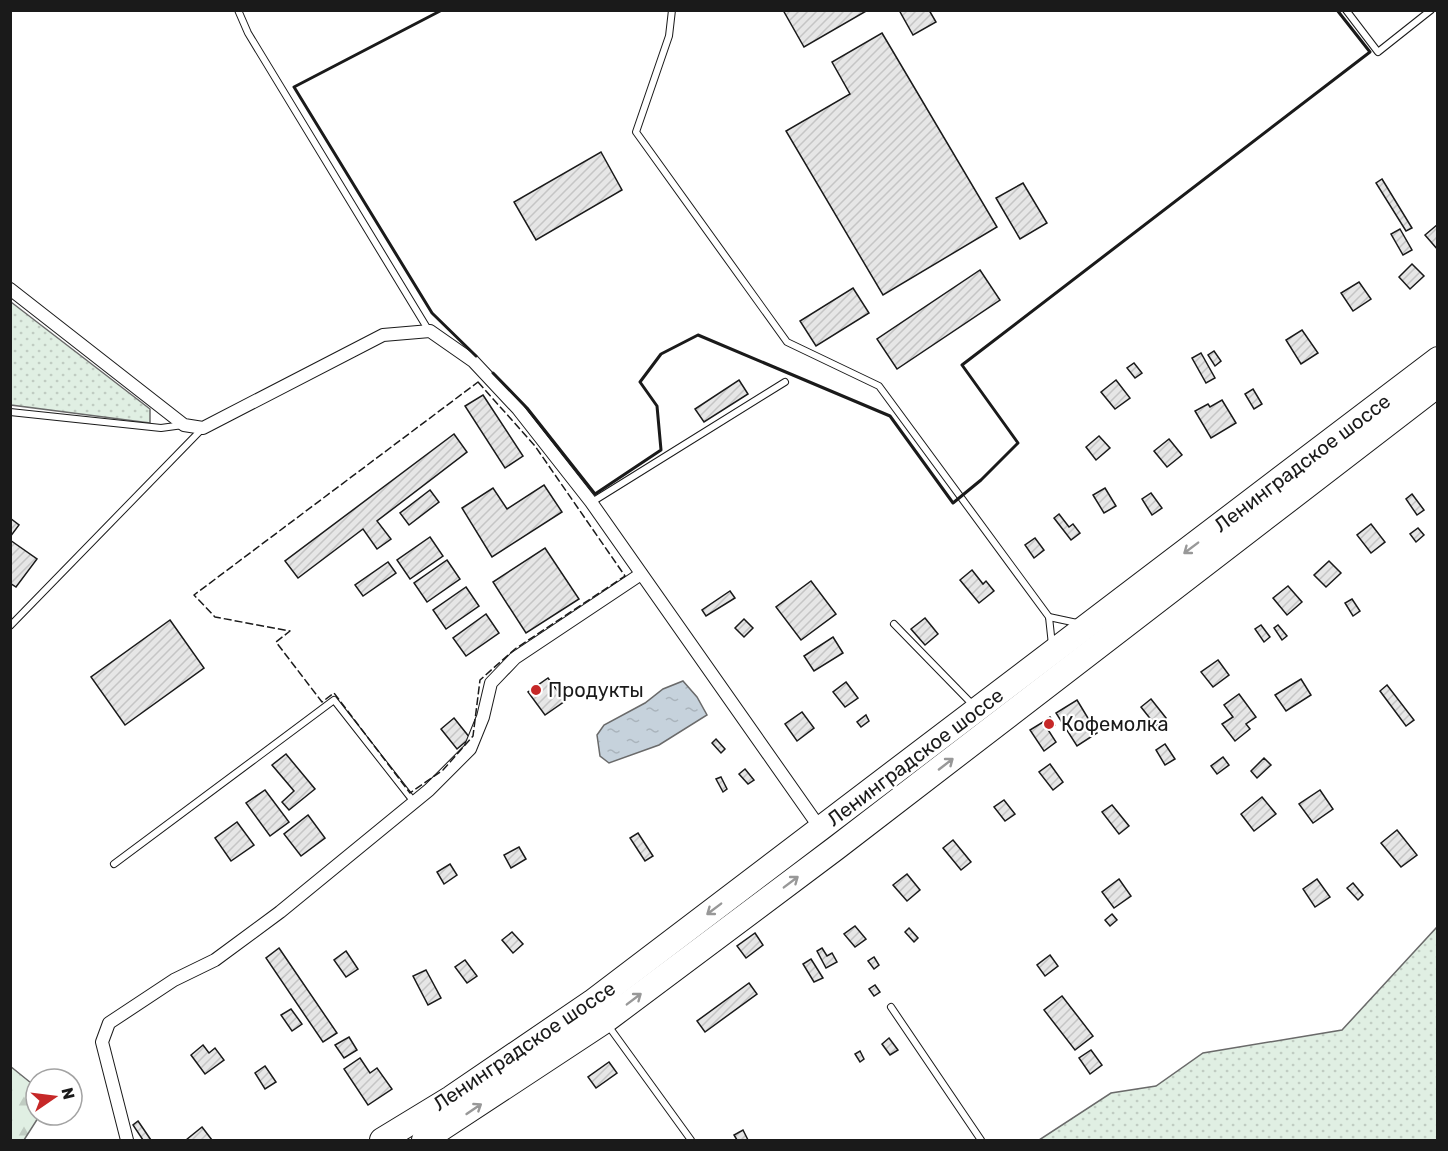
<svg xmlns="http://www.w3.org/2000/svg" width="1448" height="1151" viewBox="0 0 1448 1151" font-family="Rubik,sans-serif">
  <style>
    .grass { fill: url(#grass-dots); stroke: #6a6a6a; stroke-width: 1.5 }
    .forest { fill: url(#forest-firs); stroke: #6a6a6a; stroke-width: 1.5 }
    .water { fill: url(#water-ripples); stroke: #6a6a6a; stroke-width: 1.5 }
    .building { fill: url(#building-hatch); stroke: #1a1a1a; stroke-width: 1.5 }
    .lines { fill: none; stroke-linecap: round; stroke-linejoin: round }
    .lane-casing { stroke: #1a1a1a; stroke-width: 8 }
    .street-casing { stroke: #1a1a1a; stroke-width: 14 }
    .highway-casing { stroke: #1a1a1a; stroke-width: 26 }
    .lane { stroke: #fff; stroke-width: 6 }
    .street { stroke: #fff; stroke-width: 12 }
    .highway { stroke: #fff; stroke-width: 24 }
    .fence { stroke: #1a1a1a; stroke-width: 1.5; stroke-dasharray: 8 3; stroke-linecap: butt }
    .wall { stroke: #1a1a1a; stroke-width: 3 }
    .oneway { stroke: #989898 }
    .poi-dot { fill: #c62828; stroke: #fff; stroke-width: 2 }
    .labels { text-anchor: middle; dominant-baseline: central; stroke-width: 4.5; stroke-linejoin: round; paint-order: stroke }
    .street-label { font-size: 20px; fill: #1a1a1a; stroke: #fff }
    .poi-label { font-size: 20px; fill: #1a1a1a; stroke: #fff; text-anchor: start }
  </style>
  <defs>
    <pattern id="grass-dots" width="8" height="8" patternUnits="userSpaceOnUse" patternTransform="scale(1.5)"><rect width="8" height="8" fill="#e0efe3"/><path d="M2 2h.1M6 6h.1" fill="none" stroke="#c0ccc2" stroke-width="1.8" stroke-linecap="round"/></pattern>
    <pattern id="forest-firs" width="22" height="20" patternUnits="userSpaceOnUse" patternTransform="scale(1.5)"><rect width="22" height="20" fill="#e0efe3"/><path d="M5 1l3.5 6h-7zM16 11l3.5 6h-7z" fill="#c0ccc2"/></pattern>
    <pattern id="water-ripples" width="26" height="14" patternUnits="userSpaceOnUse" patternTransform="scale(1.5)"><rect width="26" height="14" fill="#c6d2dc"/><path d="M2 4q2-2 4 0t4 0M15 11q2-2 4 0t4 0" fill="none" stroke="#aab4bc"/></pattern>
    <pattern id="building-hatch" width="6" height="6" patternUnits="userSpaceOnUse" patternTransform="scale(1.5)"><rect width="6" height="6" fill="#e6e6e6"/><path d="M-1 1l2-2M0 6l6-6M5 7l2-2" fill="none" stroke="#c5c5c5"/></pattern>
  </defs>
  <rect width="100%" height="100%" fill="#fff"/>
  <g class="grass">
    <polygon points="11,302 150,409 150,423 11,405"/>
    <polygon points="1437,927 1437,1140 1039,1140 1111,1093 1156,1086 1203,1053 1342,1030"/>
  </g>
  <polygon class="forest" points="10,1066 36,1087 36,1115 40,1115 24,1140 11,1140"/>
  <polygon class="water" points="683,681 697,697 707,715 659,745 609,763 600,756 597,735 604,725 645,703 663,689"/>
  <g class="building">
    <polygon points="783,10 868,10 804,47"/>
    <polygon points="899,10 929,10 936,22 913,35"/>
    <polygon points="882,33 997,227 883,295 786,131 850,94 832,62"/>
    <polygon points="601,152 622,190 536,240 514,202"/>
    <polygon points="1382,179 1412,228 1406,231 1376,183"/>
    <polygon points="1023,183 1047,223 1020,239 996,198"/>
    <polygon points="1438,224 1438,250 1425,235"/>
    <polygon points="1400,229 1412,250 1403,255 1391,234"/>
    <polygon points="1412,264 1424,276 1410,289 1399,277"/>
    <polygon points="980,270 1000,300 897,369 877,339"/>
    <polygon points="1359,282 1371,299 1353,311 1341,293"/>
    <polygon points="853,288 869,313 816,346 800,321"/>
    <polygon points="1302,330 1318,353 1301,364 1286,340"/>
    <polygon points="1214,351 1221,361 1215,366 1208,355"/>
    <polygon points="1201,353 1215,378 1206,383 1192,358"/>
    <polygon points="1134,363 1142,373 1135,378 1127,368"/>
    <polygon points="739,380 748,394 704,422 695,409"/>
    <polygon points="1116,380 1130,398 1115,409 1101,392"/>
    <polygon points="1253,389 1262,404 1254,409 1245,394"/>
    <polygon points="483,395 523,456 505,468 465,406"/>
    <polygon points="1222,400 1236,423 1211,438 1195,411 1208,404 1210,407"/>
    <polygon points="454,434 467,452 377,521 391,539 377,549 363,529 298,578 285,561"/>
    <polygon points="1099,436 1110,448 1096,460 1086,447"/>
    <polygon points="1169,439 1182,455 1167,467 1154,451"/>
    <polygon points="544,485 562,512 492,557 462,508 493,488 507,509"/>
    <polygon points="1105,488 1116,506 1104,513 1093,495"/>
    <polygon points="430,490 439,502 409,525 400,513"/>
    <polygon points="1151,493 1162,508 1152,515 1142,499"/>
    <polygon points="1412,494 1424,510 1417,515 1406,499"/>
    <polygon points="1059,514 1069,527 1073,524 1080,533 1071,540 1054,518"/>
    <polygon points="10,518 19,525 10,537"/>
    <polygon points="1371,524 1385,542 1371,553 1357,535"/>
    <polygon points="1418,528 1424,535 1416,542 1410,534"/>
    <polygon points="430,537 443,556 410,579 397,560"/>
    <polygon points="1035,538 1044,550 1034,558 1025,545"/>
    <polygon points="10,540 37,559 16,587 10,583"/>
    <polygon points="545,548 579,599 526,633 493,582"/>
    <polygon points="447,560 460,579 427,602 414,583"/>
    <polygon points="1329,561 1341,573 1326,587 1314,575"/>
    <polygon points="388,562 396,573 363,596 355,585"/>
    <polygon points="972,570 983,584 986,581 994,591 979,603 960,580"/>
    <polygon points="811,581 836,614 801,640 776,607"/>
    <polygon points="1288,586 1302,602 1287,615 1273,598"/>
    <polygon points="466,587 479,606 446,629 433,610"/>
    <polygon points="730,591 735,598 706,616 702,610"/>
    <polygon points="1352,599 1360,611 1353,616 1345,603"/>
    <polygon points="486,614 499,633 466,656 453,638"/>
    <polygon points="925,618 938,634 925,645 911,629"/>
    <polygon points="744,619 753,628 744,637 735,628"/>
    <polygon points="170,620 204,668 125,725 91,677"/>
    <polygon points="1261,625 1270,637 1264,642 1255,629"/>
    <polygon points="1278,625 1287,636 1282,640 1274,628"/>
    <polygon points="833,637 843,653 814,671 804,656"/>
    <polygon points="1218,660 1229,675 1213,687 1201,672"/>
    <polygon points="548,678 565,701 545,715 528,692"/>
    <polygon points="1301,679 1311,695 1286,711 1275,695"/>
    <polygon points="846,682 858,698 845,707 833,692"/>
    <polygon points="1387,685 1414,720 1406,726 1380,691"/>
    <polygon points="1239,694 1256,717 1246,724 1250,729 1235,741 1222,724 1233,717 1224,705"/>
    <polygon points="1151,699 1166,718 1156,726 1141,707"/>
    <polygon points="1077,700 1097,733 1077,746 1056,713"/>
    <polygon points="802,712 814,728 797,741 785,724"/>
    <polygon points="866,715 869,721 861,727 857,722"/>
    <polygon points="1050,717 1055,725 1048,730 1043,722"/>
    <polygon points="454,718 470,738 457,749 441,729"/>
    <polygon points="1043,722 1056,742 1044,751 1030,730"/>
    <polygon points="716,739 725,749 721,753 712,743"/>
    <polygon points="1165,744 1175,759 1165,765 1156,750"/>
    <polygon points="286,754 315,789 289,810 282,802 294,791 272,765"/>
    <polygon points="1223,757 1229,765 1217,774 1211,766"/>
    <polygon points="1264,758 1271,765 1257,778 1251,771"/>
    <polygon points="1050,764 1063,782 1053,790 1039,772"/>
    <polygon points="745,769 754,780 748,784 739,774"/>
    <polygon points="721,777 727,789 723,792 716,779"/>
    <polygon points="265,790 289,822 270,836 246,803"/>
    <polygon points="1320,790 1333,809 1313,823 1299,804"/>
    <polygon points="1262,797 1276,814 1254,831 1241,814"/>
    <polygon points="1004,800 1015,814 1005,821 994,807"/>
    <polygon points="1112,805 1129,826 1119,834 1102,812"/>
    <polygon points="308,815 325,838 301,856 284,834"/>
    <polygon points="237,822 254,845 231,861 215,838"/>
    <polygon points="1397,830 1417,855 1401,867 1381,843"/>
    <polygon points="638,833 653,856 645,861 630,838"/>
    <polygon points="953,840 971,862 961,870 943,848"/>
    <polygon points="519,847 526,859 511,868 504,855"/>
    <polygon points="450,864 457,875 444,884 437,872"/>
    <polygon points="907,874 920,890 907,901 893,885"/>
    <polygon points="1119,879 1131,896 1114,908 1102,892"/>
    <polygon points="1317,879 1330,897 1315,907 1303,889"/>
    <polygon points="1353,883 1363,895 1358,900 1347,888"/>
    <polygon points="1112,914 1117,920 1110,926 1105,920"/>
    <polygon points="855,926 866,939 855,947 844,934"/>
    <polygon points="909,928 918,938 914,942 905,932"/>
    <polygon points="512,932 523,944 513,953 502,940"/>
    <polygon points="755,933 763,945 746,958 737,946"/>
    <polygon points="279,948 337,1033 323,1042 266,958"/>
    <polygon points="822,948 827,956 832,953 837,962 826,968 817,951"/>
    <polygon points="346,951 358,969 346,977 334,960"/>
    <polygon points="1050,955 1058,966 1045,976 1037,965"/>
    <polygon points="874,957 879,965 874,969 868,961"/>
    <polygon points="811,959 823,978 814,982 803,964"/>
    <polygon points="465,960 477,976 467,983 455,967"/>
    <polygon points="426,970 441,998 428,1005 413,976"/>
    <polygon points="749,983 757,994 705,1032 697,1021"/>
    <polygon points="875,985 880,992 874,996 869,989"/>
    <polygon points="1062,996 1093,1036 1075,1050 1044,1010"/>
    <polygon points="291,1009 302,1024 292,1031 281,1015"/>
    <polygon points="349,1037 357,1050 344,1058 335,1045"/>
    <polygon points="889,1038 898,1050 890,1055 882,1044"/>
    <polygon points="203,1045 209,1053 215,1048 224,1060 205,1074 191,1055"/>
    <polygon points="1091,1050 1102,1065 1090,1074 1079,1058"/>
    <polygon points="860,1051 864,1059 860,1062 855,1054"/>
    <polygon points="360,1058 370,1073 377,1068 392,1089 368,1105 344,1069"/>
    <polygon points="609,1062 617,1073 596,1088 588,1077"/>
    <polygon points="265,1066 276,1082 265,1089 255,1073"/>
    <polygon points="138,1121 151,1140 143,1140 133,1125"/>
    <polygon points="202,1127 212,1140 186,1140"/>
    <polygon points="743,1130 748,1140 737,1140 734,1135"/>
  </g>
  <g class="lines">
    <defs>
      <g id="lane">
        <polyline points="238,10 248,33 429,331"/>
        <polyline points="672,10 669,36 636,132 787,342 879,386 1049,617 1052,645"/>
        <polyline points="1346,10 1378,52 1431,10"/>
        <polyline points="10,412 161,428 183,425"/>
        <polyline points="592,502 785,382"/>
        <polyline points="1049,617 1077,623"/>
        <polyline points="894,624 973,705"/>
        <polyline points="10,626 202,429"/>
        <polyline points="114,864 334,700 414,802"/>
        <polyline points="891,1007 981,1140"/>
        <polyline points="607,1024 691,1140"/>
      </g>
      <g id="street">
        <polyline points="10,289 184,425 203,428 383,335 430,331 473,361 518,409 591,502 820,828"/>
        <polyline points="127,1140 102,1042 109,1023 174,980 215,960 280,912 429,790 470,749 483,717 491,683 515,658 641,574"/>
      </g>
      <g id="highway">
        <polyline points="382,1140 451,1098 592,1002 1438,359"/>
        <polyline points="424,1140 605,1021 836,848 1438,385"/>
      </g>
    </defs>
    <use href="#lane" class="lane-casing"/>
    <use href="#street" class="street-casing"/>
    <use href="#highway" class="highway-casing"/>
    <use href="#lane" class="lane"/>
    <use href="#street" class="street"/>
    <use href="#highway" class="highway"/>
    <polygon class="fence" points="478,382 535,446 625,576 515,649 480,680 473,736 443,770 410,793 334,693 322,702 276,642 290,631 215,617 194,595"/>
    <g class="wall">
      <polyline points="442,10 294,87 432,313 476,356"/>
      <polyline points="493,373 527,408 595,494 661,450 657,406 640,382 661,354 698,335 890,416 953,503 981,480 1018,443 962,365 1370,52 1337,10"/>
    </g>
  </g>
  <defs><path id="oneway-shaft" d="M-6 0H5M1.5-3L5.5 0L1.5 3" fill="none" stroke-width="1.6" stroke-linecap="round" stroke-linejoin="round" transform="scale(1.5)"/></defs>
  <g class="oneway">
    <use href="#oneway-shaft" transform="translate(1191 548) rotate(143)"/>
    <use href="#oneway-shaft" transform="translate(946 764) rotate(-38)"/>
    <use href="#oneway-shaft" transform="translate(791 882) rotate(-37)"/>
    <use href="#oneway-shaft" transform="translate(714 909) rotate(143)"/>
    <use href="#oneway-shaft" transform="translate(634 999) rotate(-37)"/>
    <use href="#oneway-shaft" transform="translate(474 1109) rotate(-34)"/>
  </g>
  <g class="poi-dot">
    <circle cx="536" cy="690" r="6"/>
    <circle cx="1049" cy="724" r="6"/>
  </g>
  <g class="labels">
    <g class="street-label">
      <text transform="translate(1302 463) rotate(-37)">Ленинградское шоссе</text>
      <text transform="translate(915 757) rotate(-37)">Ленинградское шоссе</text>
      <text transform="translate(524 1046) rotate(-34)">Ленинградское шоссе</text>
    </g>
    <g class="poi-label">
      <text x="548" y="690">Продукты</text>
      <text x="1061" y="724">Кофемолка</text>
    </g>
  </g>
  <rect width="1448" height="1151" fill="none" stroke="#1a1a1a" stroke-width="24"/>
  <g transform="translate(54 1097) rotate(76)"><circle r="28" fill="#ffffff" stroke="#a3a3a3" stroke-width="1.5"/>
  <path d="M0-4.5L10 22L0 15L-10 22Z" fill="#c62828"/>
  <text y="-9" font-size="16" font-weight="bold" text-anchor="middle" fill="#1a1a1a">N</text>
  </g>
</svg>
